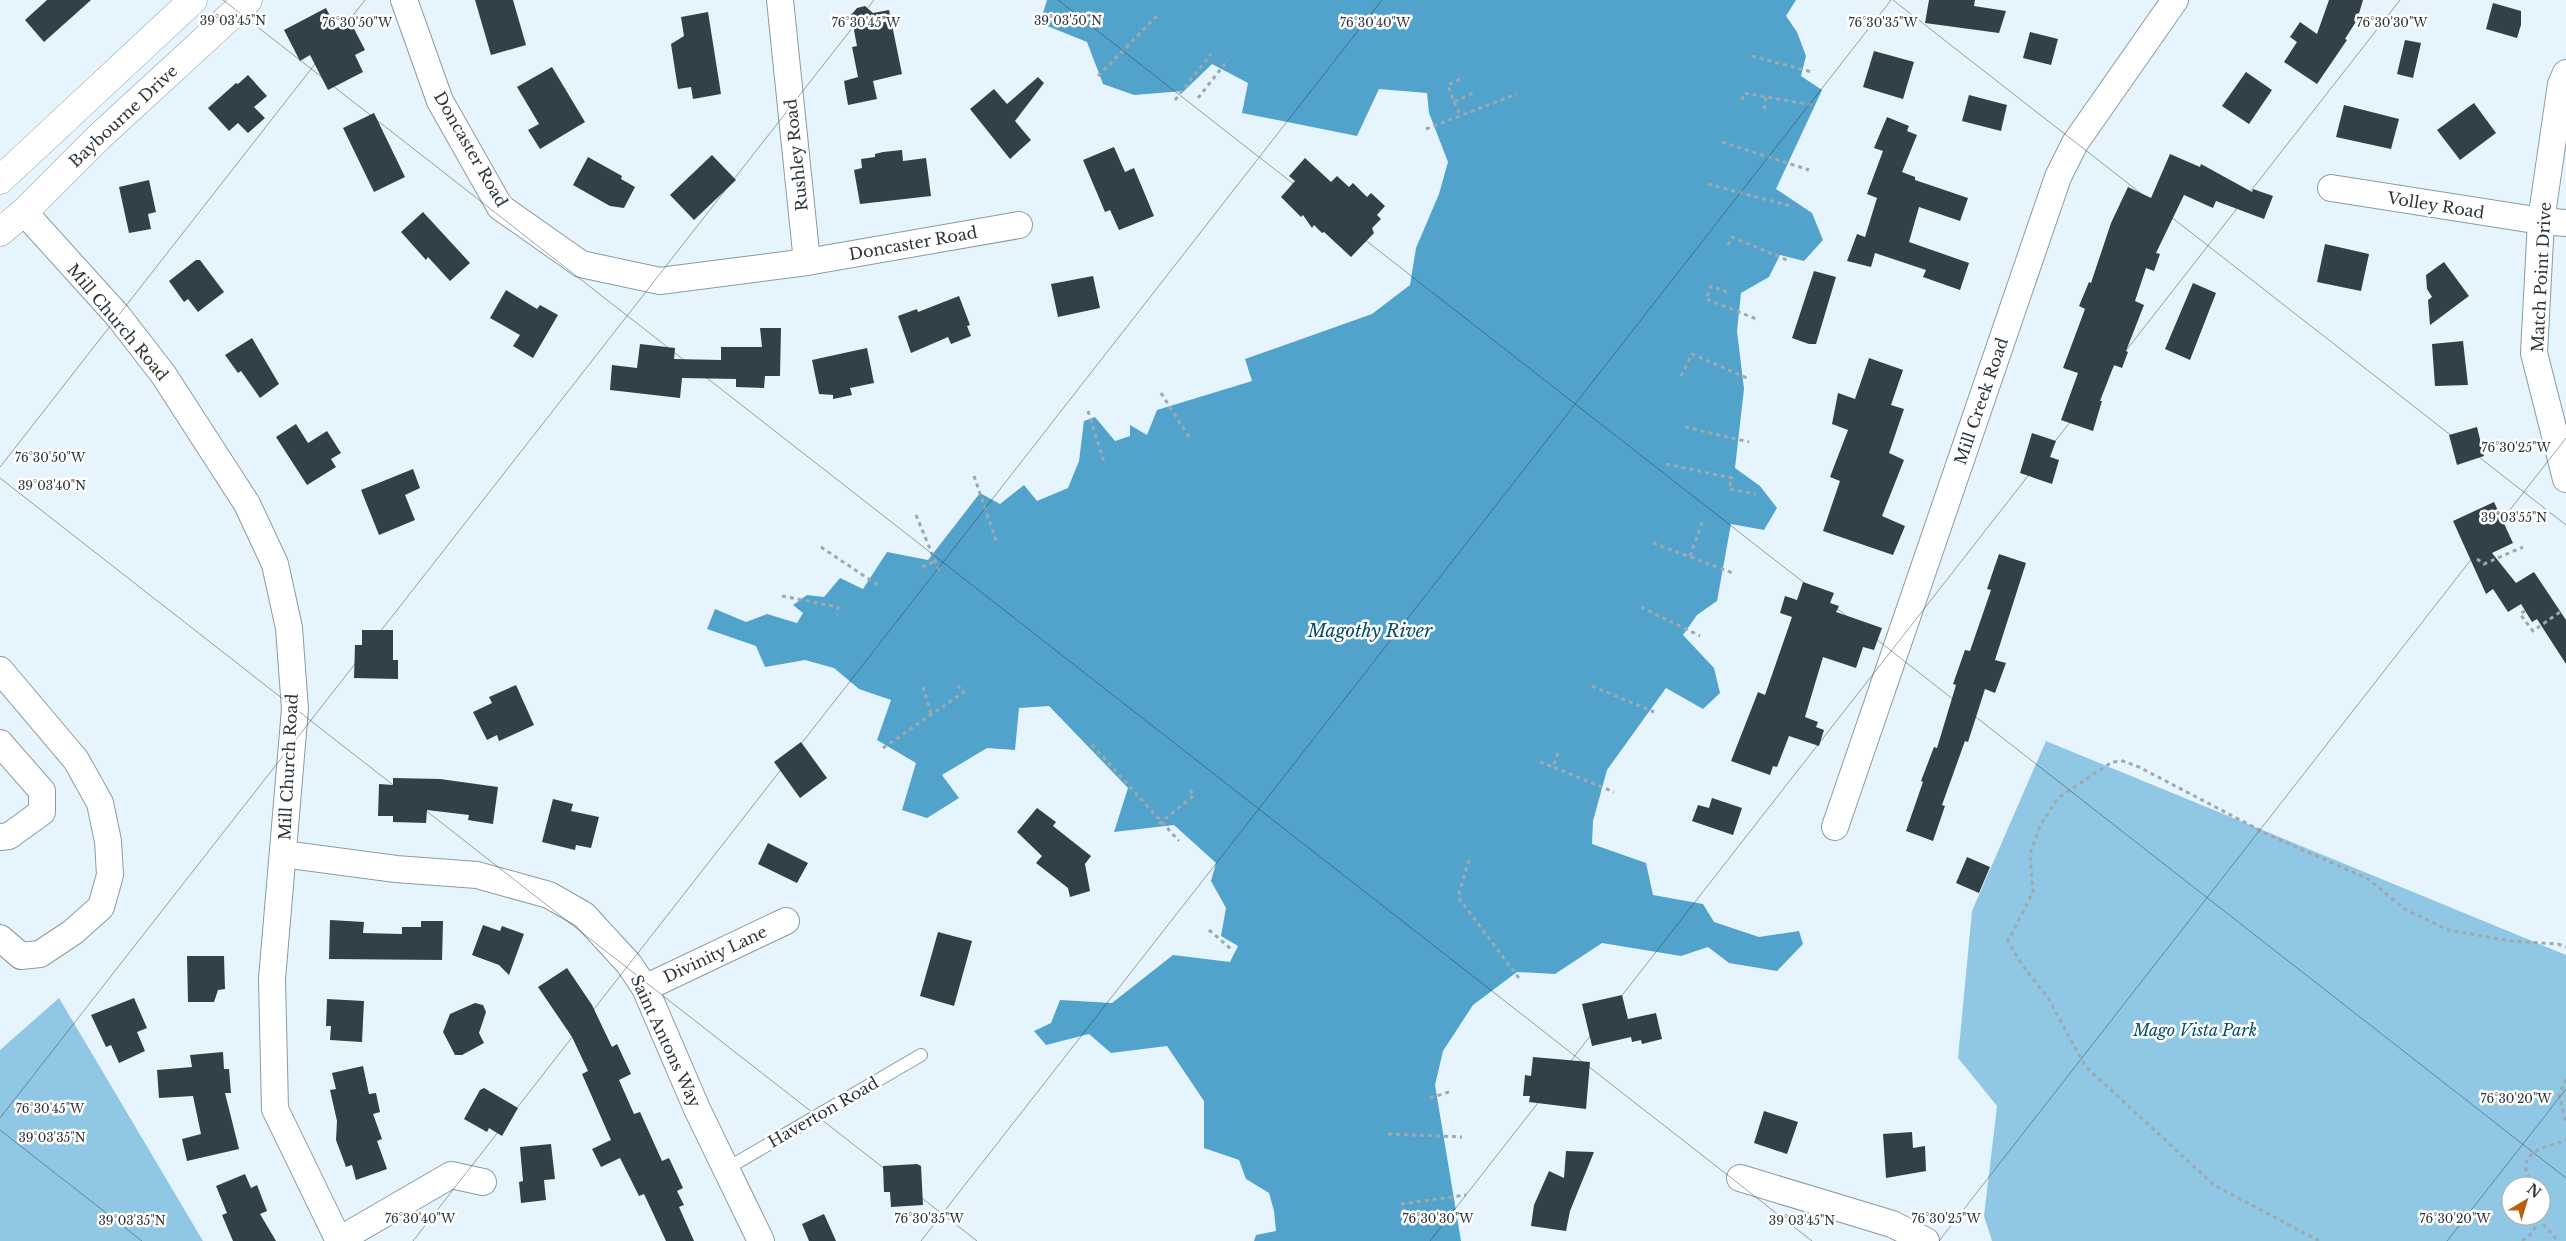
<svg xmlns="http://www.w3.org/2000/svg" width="2566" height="1241" viewBox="0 0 2566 1241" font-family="'Libre Baskerville',serif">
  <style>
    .green { fill: #90c7e5; fill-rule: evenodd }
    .water { fill: #51a3cc }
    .building { fill: #324149 }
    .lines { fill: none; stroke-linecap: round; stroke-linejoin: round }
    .service-casing { stroke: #8a9ba5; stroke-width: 14 }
    .minor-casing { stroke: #8a9ba5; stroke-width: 28 }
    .tertiary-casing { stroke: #8a9ba5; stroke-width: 29 }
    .path { stroke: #9da9af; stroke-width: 3; stroke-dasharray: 4 4; stroke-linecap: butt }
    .service { stroke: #fff; stroke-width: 12 }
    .minor { stroke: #fff; stroke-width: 26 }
    .tertiary { stroke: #fff; stroke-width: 28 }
    .ticks { fill: none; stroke: #2d3539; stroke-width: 1; stroke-opacity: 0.45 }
    .labels { text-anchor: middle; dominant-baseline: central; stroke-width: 5; stroke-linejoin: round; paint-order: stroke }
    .street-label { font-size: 16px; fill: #2d3539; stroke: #fff }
    .park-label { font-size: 16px; font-style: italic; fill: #094e6a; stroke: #fff }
    .water-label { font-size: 18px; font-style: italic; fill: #044b67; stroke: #fff }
    .ticks-label { font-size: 12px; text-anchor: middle; fill: #2d3539; stroke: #fff; stroke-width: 5; stroke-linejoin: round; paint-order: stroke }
  </style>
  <rect width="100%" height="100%" fill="#e6f5fd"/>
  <g class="green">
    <path d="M2046,741L2566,955V1241H1992L1984,1216L1997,1106L1958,1058L1972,911ZM2511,1186H2541V1216H2511Z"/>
    <polygon points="59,998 203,1241 0,1241 0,1050"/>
  </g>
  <polygon class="water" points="1047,0 1796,0 1786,16 1797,32 1806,56 1801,76 1822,90 1776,189 1812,213 1823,240 1804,261 1780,255 1769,277 1741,293 1737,331 1744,389 1735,468 1760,486 1777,508 1764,530 1731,524 1717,601 1697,615 1683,635 1714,668 1720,693 1703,709 1666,688 1607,770 1593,821 1592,844 1646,863 1653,895 1703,904 1714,922 1759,937 1799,931 1803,944 1777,971 1729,963 1708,947 1681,956 1602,943 1555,974 1517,972 1473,1005 1443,1051 1435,1085 1461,1241 1254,1241 1256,1235 1276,1231 1274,1211 1269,1193 1246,1179 1239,1160 1204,1148 1204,1101 1167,1046 1111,1053 1089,1034 1046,1045 1034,1031 1051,1023 1060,1000 1112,1003 1173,955 1230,962 1238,946 1221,936 1226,908 1211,881 1216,863 1174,825 1114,832 1128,788 1049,706 1019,708 1015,750 987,748 942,775 959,798 927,818 902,810 916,763 877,740 891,700 859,689 834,668 805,660 765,667 756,646 707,629 715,609 746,622 767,614 797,623 803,613 793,605 807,595 824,597 840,578 863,589 887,552 928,560 980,493 1000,504 1024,485 1037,501 1068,488 1079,461 1084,421 1095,417 1115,441 1130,436 1130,425 1147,435 1157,410 1252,381 1245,359 1372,314 1410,285 1416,248 1439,194 1448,162 1429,113 1427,93 1379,89 1357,136 1242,113 1248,83 1212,64 1184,91 1134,95 1103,84 1087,42 1040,23"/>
  <g class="building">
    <polygon points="47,0 91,0 44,42 25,20"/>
    <polygon points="475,0 513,0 526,45 491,55"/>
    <polygon points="1929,0 1975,0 1974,6 2006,11 1999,33 1925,23"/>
    <polygon points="2329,0 2363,0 2357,20 2345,39 2347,40 2317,84 2284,62 2297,42 2290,37 2300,22 2317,34"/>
    <polygon points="2493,3 2521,11 2521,25 2517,38 2486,29"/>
    <polygon points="865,6 873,13 889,10 902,74 873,81 877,99 848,105 844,81 858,77 852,47 857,46 851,15 857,8"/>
    <polygon points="326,8 336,28 350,21 365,50 355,55 363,72 328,90 310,55 300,61 284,30"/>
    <polygon points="708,12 721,94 693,99 691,87 678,89 671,44 684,36 681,17"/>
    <polygon points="2030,32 2058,39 2051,65 2023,58"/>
    <polygon points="2405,40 2421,43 2413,78 2397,74"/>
    <polygon points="1874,51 1914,62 1903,99 1863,87"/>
    <polygon points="552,67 585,122 540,149 528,130 539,124 517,87"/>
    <polygon points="2246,72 2272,90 2249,124 2222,106"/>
    <polygon points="248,75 267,96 254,107 265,118 248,133 238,123 229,131 208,108 236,83 238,84"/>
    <polygon points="1038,77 1044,83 1015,121 1031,140 1010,159 970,109 994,89 1007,104"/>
    <polygon points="1969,95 2007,105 2001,131 1962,121"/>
    <polygon points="2474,103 2496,133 2460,160 2437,130"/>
    <polygon points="2344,105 2399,119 2391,149 2336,137"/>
    <polygon points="374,113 405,177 374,192 343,128"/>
    <polygon points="1887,117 1909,126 1907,131 1917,135 1902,172 1915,177 1915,180 1968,198 1960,221 1919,207 1909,242 1969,263 1960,290 1923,277 1926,270 1875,253 1871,267 1847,261 1857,234 1865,237 1877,198 1867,194 1883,151 1874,148"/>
    <polygon points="1114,147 1125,172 1134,168 1154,216 1119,230 1110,210 1105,212 1083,160"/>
    <polygon points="902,150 903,161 926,158 931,196 860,204 854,170 862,168 861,159 875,157 875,154 883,152"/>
    <polygon points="2170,154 2200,167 2201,164 2252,192 2253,189 2273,196 2264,219 2216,201 2213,208 2184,195 2156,253 2160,254 2154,271 2146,268 2135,301 2144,305 2126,351 2128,352 2122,368 2114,365 2100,401 2102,401 2093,431 2061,420 2078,373 2063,368 2085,309 2079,306 2089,282 2091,283 2111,223 2128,187 2151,198"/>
    <polygon points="712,155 736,180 694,220 670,195"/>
    <polygon points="588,157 622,176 621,179 635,187 624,208 610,206 573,185"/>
    <polygon points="1305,158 1331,182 1337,176 1349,187 1353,183 1367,197 1371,193 1385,206 1377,215 1381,219 1372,228 1374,233 1351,257 1324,232 1322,233 1314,225 1312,228 1303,215 1301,217 1281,197 1295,181 1289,176"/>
    <polygon points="149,180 156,212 148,214 151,229 129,233 119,187"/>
    <polygon points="423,212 470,263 450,281 428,257 426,260 401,232"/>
    <polygon points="2325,244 2369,254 2361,291 2317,282"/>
    <polygon points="196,260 200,260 224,292 198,312 188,299 184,302 169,281"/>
    <polygon points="2444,262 2469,296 2430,325 2428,300 2432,297 2427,289 2426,275"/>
    <polygon points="1814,271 1836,277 1816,344 1809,344 1792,338"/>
    <polygon points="1093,276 1100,308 1058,317 1051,284"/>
    <polygon points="2193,283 2216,293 2190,360 2165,349"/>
    <polygon points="506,290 537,309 540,305 558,315 533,358 513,346 520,335 490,318"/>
    <polygon points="959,296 970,325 967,326 971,336 951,344 948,337 911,353 898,316 917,309 918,312"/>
    <polygon points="760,328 781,328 780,376 765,376 764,388 736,387 736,379 682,378 680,398 610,390 612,365 637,368 640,344 675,348 674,359 721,360 721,347 762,347"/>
    <polygon points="252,338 279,384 260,398 241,371 238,373 225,355"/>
    <polygon points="2463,341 2468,385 2435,386 2432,344"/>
    <polygon points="867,348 874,383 850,388 852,395 833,399 833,395 819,394 812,360"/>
    <polygon points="1869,358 1903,370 1891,405 1904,409 1889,453 1904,460 1882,516 1905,526 1893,555 1823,531 1840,481 1830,477 1848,430 1832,424 1838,393 1855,399"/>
    <polygon points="296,424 308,443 327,431 341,453 331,459 336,467 307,485 276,437"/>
    <polygon points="2477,427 2484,456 2457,465 2449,435"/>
    <polygon points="2032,433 2056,441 2050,457 2059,460 2052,484 2020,473"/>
    <polygon points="413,469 420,488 405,495 415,520 379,535 361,490"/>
    <polygon points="2494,502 2513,543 2492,553 2516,583 2534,572 2566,620 2566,664 2537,619 2532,622 2521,604 2508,612 2493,589 2486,594 2453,521"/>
    <polygon points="1999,554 2026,563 1995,660 2006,663 1995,693 1985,689 1968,742 1965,741 1942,805 1945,806 1933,841 1906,831 1923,782 1921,781 1934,747 1937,748 1956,685 1953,684 1965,650 1970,651 1991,590 1987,589"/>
    <polygon points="1803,582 1834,593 1830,603 1839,606 1836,612 1882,628 1874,650 1863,647 1856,668 1823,657 1805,717 1818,722 1816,727 1824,730 1819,746 1789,736 1777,767 1773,766 1770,775 1731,761 1758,692 1765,695 1792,617 1780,613 1785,596 1797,600"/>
    <polygon points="362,630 393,630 393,660 398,660 398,679 354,678 355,645 362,645"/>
    <polygon points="516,685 534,725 499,741 497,735 487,740 473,712 492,703 489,697"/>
    <polygon points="801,742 827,778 800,798 774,762"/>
    <polygon points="393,778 440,779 498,787 493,824 468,820 469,815 427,810 426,823 393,822 393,816 378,816 379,784 393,785"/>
    <polygon points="1712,798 1742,808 1733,835 1692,821 1698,805 1709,808"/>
    <polygon points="553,799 573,804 571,811 599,817 591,848 576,845 575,850 542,842"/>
    <polygon points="1037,808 1056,822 1053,826 1091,856 1085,864 1090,891 1070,897 1068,888 1036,863 1042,856 1017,832"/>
    <polygon points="768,843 808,863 797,883 758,864"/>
    <polygon points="1967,857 1990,867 1979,893 1956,883"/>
    <polygon points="330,920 364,922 363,933 402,934 402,927 421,927 421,921 443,921 442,960 329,959"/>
    <polygon points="483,925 500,931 502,926 524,934 509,975 499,965 472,955"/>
    <polygon points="938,932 972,941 954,1006 920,996"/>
    <polygon points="187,956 224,956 225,989 218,990 214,1002 188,1002"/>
    <polygon points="567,968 592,1005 612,1047 617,1044 631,1074 619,1080 634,1114 640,1112 662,1161 669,1158 677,1175 683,1188 677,1191 684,1205 679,1207 694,1241 666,1241 644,1194 639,1196 620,1158 601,1167 592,1149 611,1140 582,1074 588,1071 572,1037 538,987"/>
    <polygon points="1622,995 1628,1019 1656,1013 1662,1039 1642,1044 1641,1040 1632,1042 1631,1037 1592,1046 1582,1004"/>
    <polygon points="134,998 147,1028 137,1032 145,1051 119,1063 111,1045 106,1047 91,1015"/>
    <polygon points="327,999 364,1001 362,1042 330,1040 331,1026 326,1026"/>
    <polygon points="475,1003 483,1005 486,1012 479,1033 484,1043 462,1055 455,1055 443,1032 450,1014"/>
    <polygon points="223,1052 224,1069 229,1069 231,1093 225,1093 239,1149 187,1161 182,1139 201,1134 193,1096 159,1098 157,1070 192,1067 190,1055"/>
    <polygon points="1533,1057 1590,1062 1586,1109 1529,1102 1530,1096 1523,1096 1525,1075 1531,1076"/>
    <polygon points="363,1066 369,1094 376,1093 380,1112 373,1114 382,1139 377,1141 387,1169 356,1180 352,1165 346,1167 336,1140 337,1121 330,1090 336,1089 332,1073"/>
    <polygon points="484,1088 518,1108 502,1136 489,1128 487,1132 464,1119 480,1090"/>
    <polygon points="1764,1111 1798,1122 1787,1154 1754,1143"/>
    <polygon points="1912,1132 1913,1148 1925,1146 1926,1171 1886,1178 1883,1134"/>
    <polygon points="551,1144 555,1179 544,1180 546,1200 521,1203 519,1182 523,1181 520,1147"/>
    <polygon points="1566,1151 1594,1152 1570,1211 1566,1231 1531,1226 1534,1205 1549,1171 1564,1178"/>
    <polygon points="917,1164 921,1166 923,1205 891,1207 890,1192 884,1192 883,1166"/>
    <polygon points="245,1174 251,1188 257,1185 267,1211 260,1214 276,1241 233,1241 222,1215 227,1213 216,1186"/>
    <polygon points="824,1214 836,1241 809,1241 802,1224"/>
  </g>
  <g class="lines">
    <defs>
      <polyline id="service" points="726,1169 921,1055"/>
      <g id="minor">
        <polyline points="404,0 440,101 500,207 581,264 660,281 807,262 780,0"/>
        <polyline points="2566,73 2561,84 2541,221 2534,353 2566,479"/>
        <polyline points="2331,188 2541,221 2566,223"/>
        <polyline points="24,212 118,316 163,374 247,504 275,564 289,628 295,709 272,979 275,1109 339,1241"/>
        <polyline points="807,262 1019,225"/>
        <polyline points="0,670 76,760 100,803 108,841 110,875 101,907 73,932 40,954 21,956 0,938"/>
        <polyline points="0,743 42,791 42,812 9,836 0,837"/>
        <polyline points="1835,827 2058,177 2075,143 2175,0"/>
        <polyline points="283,854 396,869 477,875 549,895 584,915 629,964 645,988 697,1109 761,1241"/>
        <polyline points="645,988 786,921"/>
        <polyline points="1740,1178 1892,1224 1926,1241"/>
        <polyline points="339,1240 451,1175 483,1182"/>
      </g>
      <g id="tertiary">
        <polyline points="0,180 193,0"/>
        <polyline points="0,232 24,212 99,137 248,0"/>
      </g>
    </defs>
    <use href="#service" class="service-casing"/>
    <use href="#minor" class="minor-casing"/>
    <use href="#tertiary" class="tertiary-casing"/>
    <g class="path">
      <polyline points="1752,56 1812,72"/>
      <polyline points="1098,76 1158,15"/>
      <polyline points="1460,79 1448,85 1454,102 1475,92"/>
      <polyline points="1198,98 1228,60"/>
      <polyline points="1175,100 1211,54"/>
      <polyline points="1742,100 1744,93 1812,105"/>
      <polyline points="1454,102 1461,116"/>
      <polyline points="1764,109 1766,97"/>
      <polyline points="1426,129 1517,94"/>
      <polyline points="1722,142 1809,170"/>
      <polyline points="1708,184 1794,207"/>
      <polyline points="1728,245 1732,237 1787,260"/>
      <polyline points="1727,292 1711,286 1706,299 1759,320"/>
      <polyline points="1681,376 1692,354 1747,378"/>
      <polyline points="1161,393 1191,440"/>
      <polyline points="1088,411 1104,462"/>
      <polyline points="1685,427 1749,442"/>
      <polyline points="1666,464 1732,478 1729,489 1756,494"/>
      <polyline points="974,476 997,543"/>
      <polyline points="916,515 940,573"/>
      <polyline points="1653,543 1733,573"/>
      <polyline points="821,547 879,586"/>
      <polyline points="1690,556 1703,520"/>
      <polyline points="2477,559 2484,564 2523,547"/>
      <polyline points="922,567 935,561"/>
      <polyline points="782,596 838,607 837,615"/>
      <polyline points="1641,607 1700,636"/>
      <polyline points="2525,611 2520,614 2533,631 2560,612"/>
      <polyline points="1592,686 1654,712"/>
      <polyline points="923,687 931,714"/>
      <polyline points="1092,745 1179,841"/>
      <polyline points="883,748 964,692 958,686"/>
      <polyline points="1558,753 1553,767 1614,792"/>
      <polyline points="1540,762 1553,767"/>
      <polyline points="1159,824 1194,795 1190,790"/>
      <polyline points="1469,860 1458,897 1521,981"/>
      <polyline points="1209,930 1231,949"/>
      <polyline points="2566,1079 2559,1095 2566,1123"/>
      <polyline points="1430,1098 1452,1091"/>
      <polyline points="1388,1134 1462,1137"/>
      <polyline points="2533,1186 2526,1170 2527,1158 2539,1149 2566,1140"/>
      <polyline points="1401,1204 1466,1195"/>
      <polyline points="2538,1218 2558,1241"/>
      <polyline points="2319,1241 2214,1185 2086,1067 2048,998 2022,965 2008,941 2033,892 2030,854 2040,826 2058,798 2112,762 2123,761 2139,767 2267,834 2368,879 2406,910 2449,930 2511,941 2558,944 2566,947"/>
      <polyline points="2522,1241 2533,1232 2539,1216"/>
    </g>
    <use href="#service" class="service"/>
    <use href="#minor" class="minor"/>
    <use href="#tertiary" class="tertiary"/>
  </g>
  <path class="ticks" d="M223,0L1812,1241M1058,0L2566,1178M1893,0L2566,525M0,467L365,0M0,478L977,1241M0,1118L874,0M0,1130L142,1241M413,1241L1382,0M921,1241L1891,0M1430,1241L2400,0M1939,1241L2566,438M2447,1241L2566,1089"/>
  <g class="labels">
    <g class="street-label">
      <text transform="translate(123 116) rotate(-43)">Baybourne Drive</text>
      <text transform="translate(471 149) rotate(60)">Doncaster Road</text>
      <text transform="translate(796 155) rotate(-96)">Rushley Road</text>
      <text transform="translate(2436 205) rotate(9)">Volley Road</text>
      <text transform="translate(913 243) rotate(-10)">Doncaster Road</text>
      <text transform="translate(2541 277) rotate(-87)">Match Point Drive</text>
      <text transform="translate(118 322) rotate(50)">Mill Church Road</text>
      <text transform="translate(1981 401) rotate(-71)">Mill Creek Road</text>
      <text transform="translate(288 767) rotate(-87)">Mill Church Road</text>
      <text transform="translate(715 954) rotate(-25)">Divinity Lane</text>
      <text transform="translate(666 1041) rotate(65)">Saint Antons Way</text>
      <text transform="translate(823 1112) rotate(-30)">Haverton Road</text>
    </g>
    <g class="park-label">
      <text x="2195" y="1030">Mago Vista Park</text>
    </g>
    <g class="water-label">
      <text x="1370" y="631">Magothy River</text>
    </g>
  </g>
  <g class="ticks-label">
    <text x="233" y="25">39°03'45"N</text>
    <text x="1068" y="25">39°03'50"N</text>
    <text x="357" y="27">76°30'50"W</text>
    <text x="866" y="27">76°30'45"W</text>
    <text x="1375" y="27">76°30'40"W</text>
    <text x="1883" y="27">76°30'35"W</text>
    <text x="2392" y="27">76°30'30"W</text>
    <text x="2516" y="452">76°30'25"W</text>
    <text x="50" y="462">76°30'50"W</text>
    <text x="52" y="490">39°03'40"N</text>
    <text x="2514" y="522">39°03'55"N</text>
    <text x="2516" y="1103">76°30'20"W</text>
    <text x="50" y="1113">76°30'45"W</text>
    <text x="52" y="1142">39°03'35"N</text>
    <text x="420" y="1223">76°30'40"W</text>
    <text x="929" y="1223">76°30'35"W</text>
    <text x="1438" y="1223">76°30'30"W</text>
    <text x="1946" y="1223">76°30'25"W</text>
    <text x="2455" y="1223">76°30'20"W</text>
    <text x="132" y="1225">39°03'35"N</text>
    <text x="1802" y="1225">39°03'45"N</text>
  </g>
  <g transform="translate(2526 1201) rotate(38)"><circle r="24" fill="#ffffff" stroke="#abaeb0"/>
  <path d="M0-4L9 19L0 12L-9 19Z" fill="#bb5e10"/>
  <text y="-8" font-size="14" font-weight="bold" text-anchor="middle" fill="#2d3539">N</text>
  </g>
</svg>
